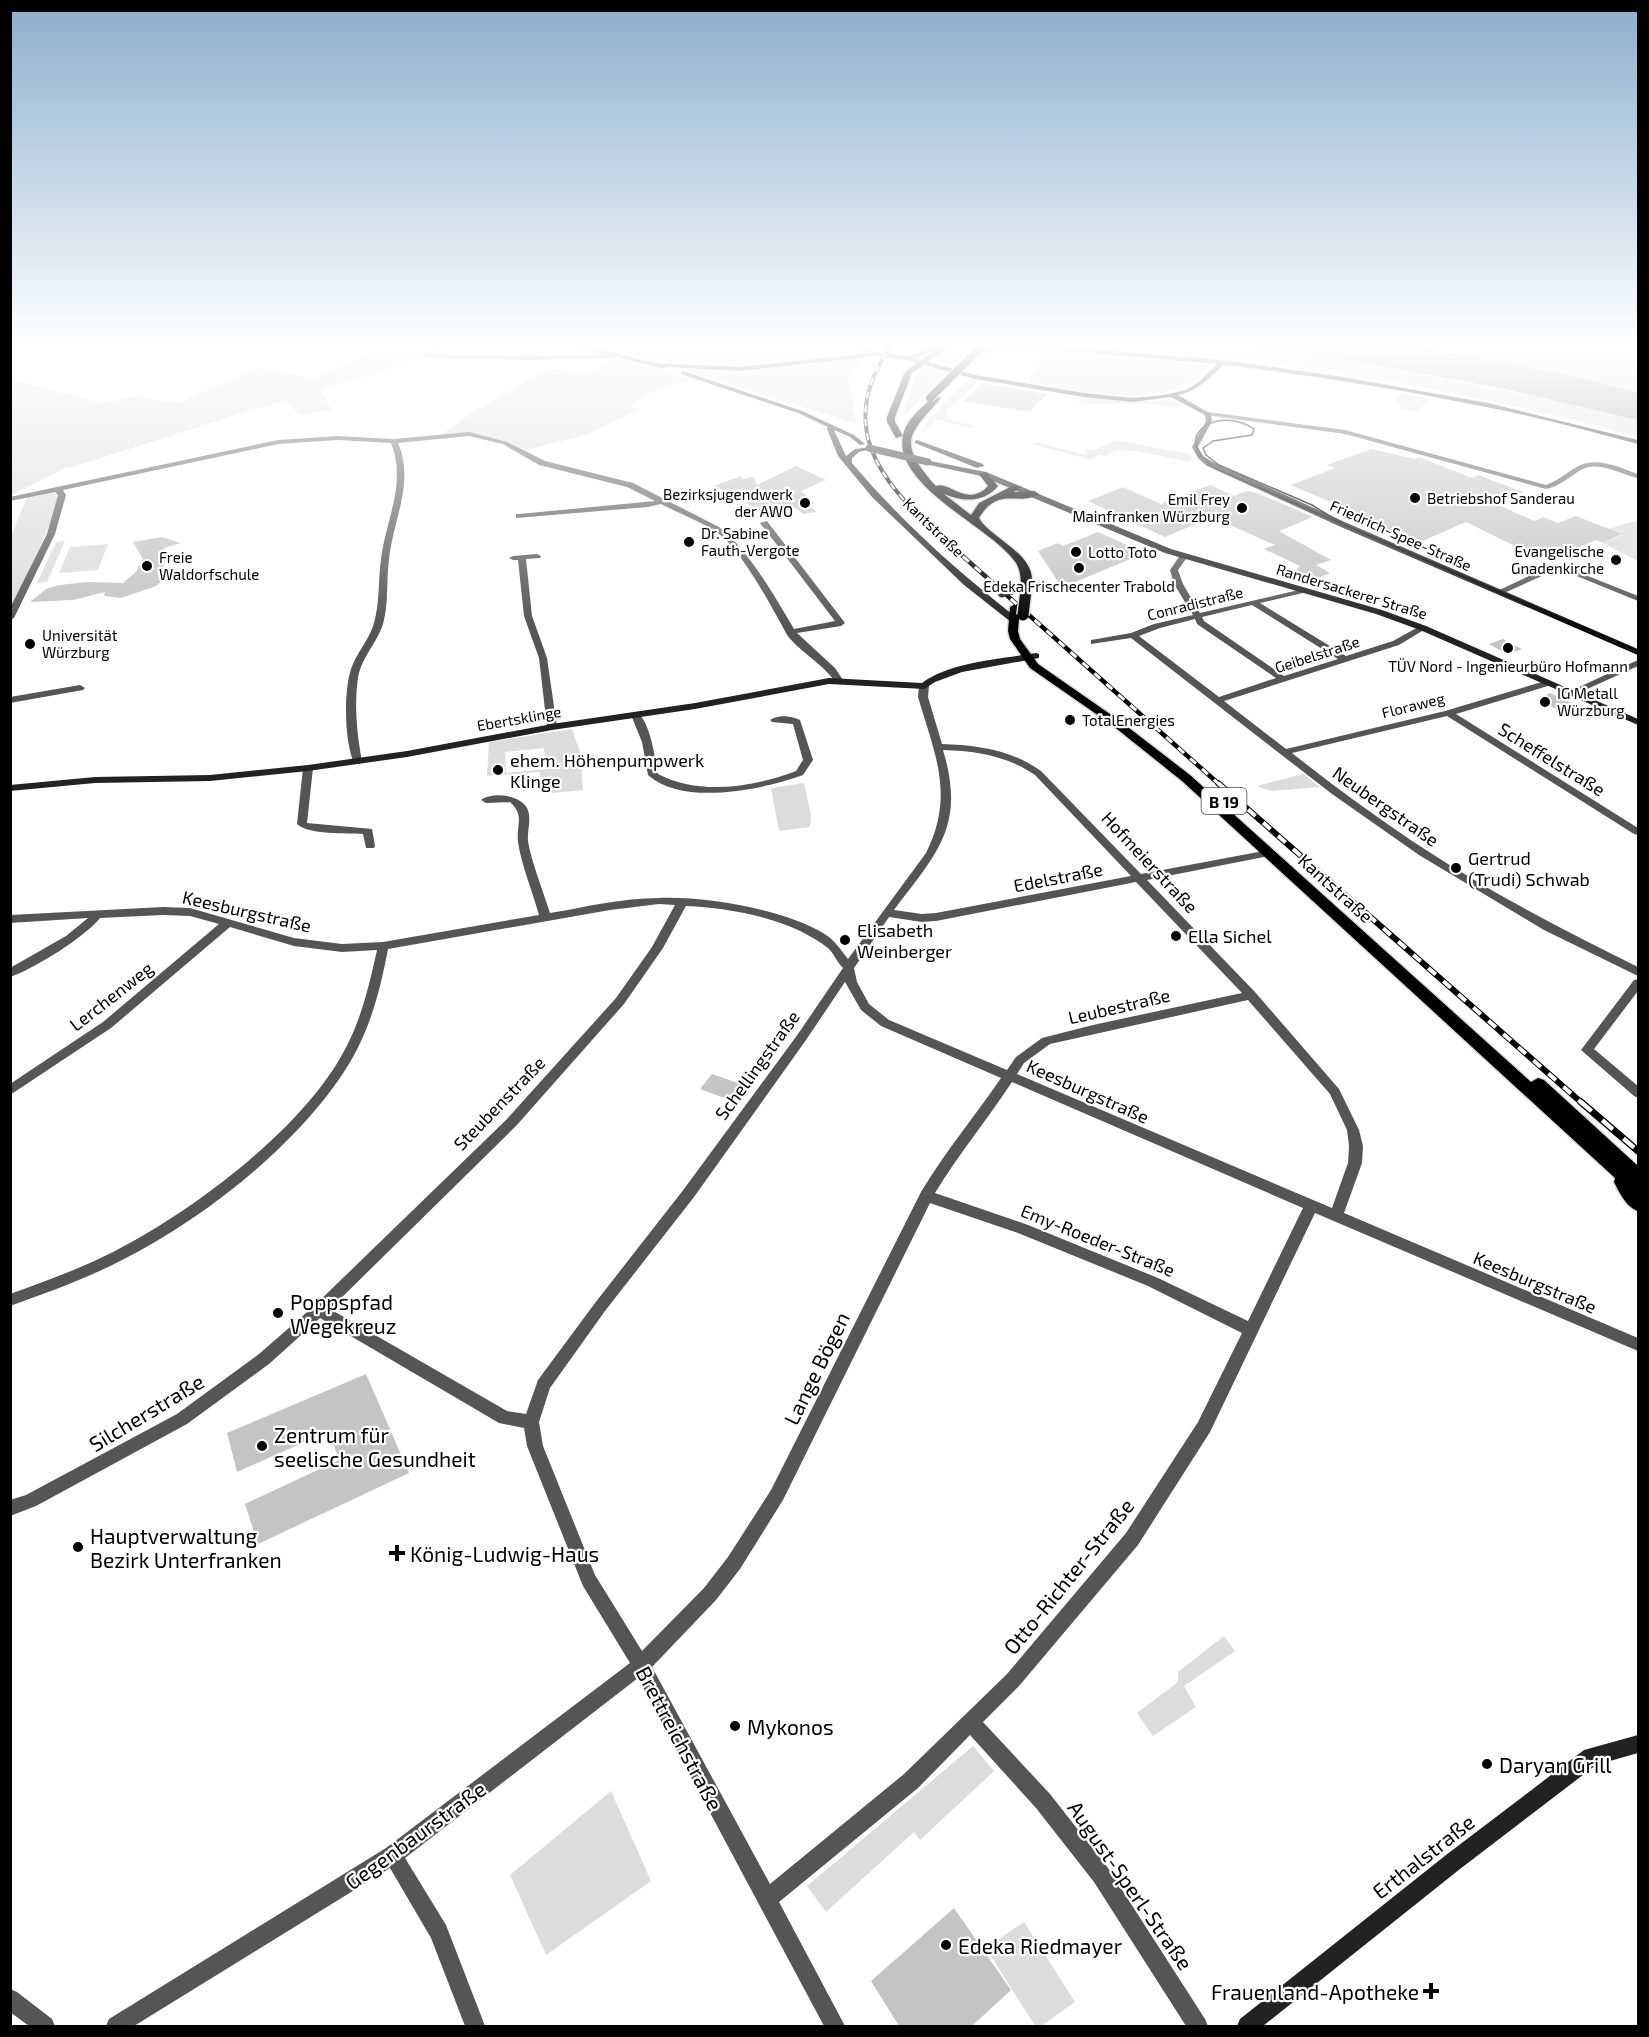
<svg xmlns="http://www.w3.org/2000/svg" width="1649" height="2037" viewBox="0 0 1649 2037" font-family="'Exo 2',sans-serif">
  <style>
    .green { fill: #dcdcdc; fill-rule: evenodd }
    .water { fill: #a3a3a3 }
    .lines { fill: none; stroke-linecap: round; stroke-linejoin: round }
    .stream { stroke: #a3a3a3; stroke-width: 2 }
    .building { fill: #c4c4c4 }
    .primary-casing { stroke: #dbdbdb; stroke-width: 3 }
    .street { fill: #555; fill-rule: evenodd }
    .secondary { fill: #222; fill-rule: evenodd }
    .primary { fill: #000; fill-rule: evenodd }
    .tram { stroke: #000; stroke-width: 1.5 }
    .rail-far3-casing { stroke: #000; stroke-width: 4 }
    .rail-far2-casing { stroke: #000; stroke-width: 4.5 }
    .rail-far1-casing { stroke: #000; stroke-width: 6 }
    .rail-casing { stroke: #000; stroke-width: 7 }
    .rail-far3 { stroke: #fff; stroke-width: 2; stroke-dasharray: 7; stroke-linecap: butt }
    .rail-far2 { stroke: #fff; stroke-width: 3; stroke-dasharray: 8; stroke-linecap: butt }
    .rail-far1 { stroke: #fff; stroke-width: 4; stroke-dasharray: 10; stroke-linecap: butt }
    .rail { stroke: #fff; stroke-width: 4.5; stroke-dasharray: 14; stroke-linecap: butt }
    .primary-bridge-far1-casing { stroke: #dbdbdb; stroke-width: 10; stroke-linecap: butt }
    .primary-bridge-casing { stroke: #dbdbdb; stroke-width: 14; stroke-linecap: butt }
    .secondary-bridge-far1 { stroke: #222; stroke-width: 7 }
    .secondary-bridge { stroke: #222; stroke-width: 9 }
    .primary-bridge-far1 { stroke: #000; stroke-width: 8 }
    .primary-bridge { stroke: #000; stroke-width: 11 }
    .poi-dot { fill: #000; stroke: #fff; stroke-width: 2 }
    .labels { text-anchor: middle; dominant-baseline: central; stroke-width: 4.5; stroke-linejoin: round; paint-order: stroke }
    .far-poi-label { font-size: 15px; fill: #000; stroke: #fff; text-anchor: start }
    .far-street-label { font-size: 15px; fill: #000; stroke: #fff }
    .shield { fill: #fff; stroke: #4c4c4c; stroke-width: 1.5 }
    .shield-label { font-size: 16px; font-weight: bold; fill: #000 }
    .street-label { font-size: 18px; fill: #000; stroke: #fff }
    .poi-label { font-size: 18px; fill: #000; stroke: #fff; text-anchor: start }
    .near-poi-label { font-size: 21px; fill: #000; stroke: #fff; text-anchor: start }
    .near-street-label { font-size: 21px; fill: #000; stroke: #fff }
  </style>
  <rect width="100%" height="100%" fill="#fff"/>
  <g class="green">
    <path d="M357,342H399L419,355L380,372L321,389L331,410L300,414L284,400L69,468V466L13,494L11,497L10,379L103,404L136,396L171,403L180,402L240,376L242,373L260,367L315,379L379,349C368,345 357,353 345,351Z"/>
    <polygon points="538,342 604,356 510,356"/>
    <path d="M578,342H844L848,345L840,346L836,354C797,359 757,367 718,366C670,365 624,353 578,342Z"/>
    <polygon points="966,342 972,342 970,350 952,366 934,360 942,353"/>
    <path d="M1084,342H1214L1370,365L1504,390L1630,417L1638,420V437C1528,406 1414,384 1301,367C1229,356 1156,350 1084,342Z"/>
    <path d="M1409,342H1638V393C1562,374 1485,362 1409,342Z"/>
    <path d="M1047,352L1190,363L1206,366L1207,368C1168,414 1079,390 1027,382Z"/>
    <polygon points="865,356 848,379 857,424 686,370 741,371"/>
    <path d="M613,358L665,371L691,381C670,383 645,394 629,407L641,409L588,434L526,450L529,453L525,454C494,437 476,433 441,435L476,409L483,407L548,368L590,375L612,361Z"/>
    <polygon points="928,367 946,372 903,417 916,375 920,370"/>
    <polygon points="970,378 978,381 947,411 948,414 945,418 975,426 971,428 935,419 921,435 929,419"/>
    <polygon points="1402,394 1430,399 1417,412 1400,408 1400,404 1395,401"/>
    <polygon points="1085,397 1129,402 1172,400 1183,405 1171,408 1157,404 1087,404 1077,401"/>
    <polygon points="1115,440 1189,454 1193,458 1190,462 1136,451 1115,450 1107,456 1099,455 1091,460 1032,444 1035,442 1086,455 1089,453 1085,452 1088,449 1094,450"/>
    <path d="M52,492L57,494C59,514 21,586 11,607V536L27,497Z"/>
    <polygon points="1635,521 1638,522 1638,561 1603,543 1622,535 1608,529"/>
    <polygon points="65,541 47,582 37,583 56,542"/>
    <polygon points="108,544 98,570 59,573 70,547"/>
    <path d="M572,729L580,752L583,790L542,794L540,772L487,776L489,742ZM544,748L546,769L506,773L505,752Z"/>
    <polygon points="1303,774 1320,787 1271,791 1257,786"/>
    <polygon points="804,783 811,815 810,827 779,831 771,788"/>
    <polygon points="1224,1636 1235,1651 1184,1686 1196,1707 1153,1736 1137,1713 1178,1682 1178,1672"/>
    <polygon points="973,1746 994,1771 920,1840 914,1832 826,1912 807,1886"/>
    <polygon points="611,1791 651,1881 546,1955 510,1875"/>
    <polygon points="1024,1922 1075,2002 1041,2026 1035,2026 986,1948"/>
  </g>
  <polygon class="water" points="1218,342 1409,342 1445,352 1573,376 1638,393 1638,420 1505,389 1370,364"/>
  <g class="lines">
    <polyline class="stream" points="424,354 456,342"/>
  </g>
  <g class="building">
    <polygon points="983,383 987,384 1047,394 1029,412 964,401"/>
    <polygon points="1371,449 1415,459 1419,457 1472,478 1478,475 1523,492 1496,504 1534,521 1543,517 1558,523 1576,516 1622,534 1603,543 1596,540 1551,559 1522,546 1519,548 1466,522 1420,542 1414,539 1408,542 1369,526 1366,527 1346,519 1358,514 1291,485 1335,468 1327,465"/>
    <polygon points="796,466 826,480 801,491 815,504 810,506 816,512 803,514 796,508 764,515 737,496 714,486 741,476 743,479 753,477 757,485"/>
    <polygon points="1210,485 1234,496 1247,491 1257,493 1313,517 1279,531 1331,560 1316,565 1330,573 1310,581 1305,579 1301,583 1287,579 1300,566 1264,549 1275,545 1212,517 1165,537 1088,501 1123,487 1161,504"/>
    <polygon points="1098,532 1145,553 1063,587 1057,584 1057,580 1038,551 1058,543 1063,546"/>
    <polygon points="162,537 181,543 164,548 165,561 160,576 164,579 156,586 121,598 104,596 105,592 73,600 30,602 46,589 59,585 87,582 123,583 136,572 143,559 133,542"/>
    <polygon points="1503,639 1508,642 1522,649 1507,654 1489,644"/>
    <polygon points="1550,693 1554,695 1572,703 1559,710 1537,700"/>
    <polygon points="712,1074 741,1084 730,1100 700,1089"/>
    <polygon points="366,1374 409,1473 258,1544 245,1504 339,1460 329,1431 237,1472 227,1433"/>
    <polygon points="954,1908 1011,1990 972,2026 899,2026 871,1981"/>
  </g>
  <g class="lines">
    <defs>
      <g id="primary">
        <polygon points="950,342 963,342 947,348 912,373 895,417 895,422 903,436 896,438 887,422 887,417 905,372 931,353 907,360 903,358"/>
        <polygon points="1030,344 1034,346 1033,348 999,349 985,353 981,351 999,345"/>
        <path d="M934,396L941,398C909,435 897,441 934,484L936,486C950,481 967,508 988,486L979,474L986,472L998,486C984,503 963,502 944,494L971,515L979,503L1014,485L1022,487L1014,492L1034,491L1039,494C1018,507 999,485 979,518C992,541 1043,555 1030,592L1021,590C1021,581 1021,571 1016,563C993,527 887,485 904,431C909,417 924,406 934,396Z"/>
        <path d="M1015,604L1020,607L1018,631L1020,639L1038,664L1120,721L1190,775L1531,1082L1538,1078L1544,1080L1638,1166V1211C1627,1208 1619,1192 1614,1182L1615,1178L1182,781L1112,725L1030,668L1010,639L1008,631L1010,607Z"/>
      </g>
    </defs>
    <use href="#primary" class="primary-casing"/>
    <g class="street">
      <polygon points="846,342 855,342 880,354 875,355"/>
      <polygon points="419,354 529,356 615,354 618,356 615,358 529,360 417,357"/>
      <path d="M1208,412L1345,430L1546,485C1557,481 1565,474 1575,468C1595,455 1618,467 1638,474V478C1619,474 1598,459 1579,471C1568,478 1560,486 1546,489L1345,434L1206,415L1205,414Z"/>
      <path d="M469,432L507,442L545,461L633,483L719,527C748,549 775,597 794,629L835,621L760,523L767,521L845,623L841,626L797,633L835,668L843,680L841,682H835C822,662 796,650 786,633C770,604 750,566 726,540C711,525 680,514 661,504L648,507L516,518V514H519L655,501L627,487L539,465L503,444L469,436L398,443C415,483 393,519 389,560C386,581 389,603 383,624C377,643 361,658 358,678C354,705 357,735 362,761L360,763H354C344,741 343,685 353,664C359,650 370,638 374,623C380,602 378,580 381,559C386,519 407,483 391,443L337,440L278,444L63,490L66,495L55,534L14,618L10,620V608L47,534L58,495L55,492L10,501V497L278,440L337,436L394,439Z"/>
      <polygon points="537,554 541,556 540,558 526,559 532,616 547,658 557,727 552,730 547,727 539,658 524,616 518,560 513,560 509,558 513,556"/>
      <path d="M1181,554L1188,556L1178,570L1183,584L1200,613L1307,588V592L1260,603L1346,656L1393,641L1420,626L1427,628L1399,645L1224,701L1286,749L1445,711L1545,681H1551V685L1456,714L1638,828V835L1634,834L1447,716L1292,753C1335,787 1380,820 1426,850C1493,894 1566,931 1638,967V976L1544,930L1419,855L1332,794L1131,638L1091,644V640L1131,633L1154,624L1193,615L1174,584L1170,570ZM1252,605L1338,659L1284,676L1204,621L1202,617ZM1195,619L1197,624L1276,678L1219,697L1139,636L1160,628Z"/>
      <polygon points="1563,566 1638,596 1638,601 1562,570 1553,571 1502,594 1495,592 1548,567"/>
      <polygon points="1638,660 1638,666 1574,695 1568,695 1566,693"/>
      <path d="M924,683L929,686L928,697L942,744C977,745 1012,750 1041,771L1141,874L1269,850L1273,851L1274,853L1273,855L1269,856L1147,880L1255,992L1339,1089L1359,1130L1363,1146L1362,1163L1344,1213L1638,1338V1351L1315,1213L1210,1432L1138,1545L1019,1686L983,1722L1050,1794L1108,1868L1205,2019L1208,2026H1186L1094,1882L1036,1808L970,1735L918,1788L779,1902L845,2026H824L638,1678L405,1858L446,1925L485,2026H465L431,1938L390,1868L134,2026H106L109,2019L386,1848L630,1663L583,1586L527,1446L524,1428L499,1423L320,1318L269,1364L187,1424L36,1506L10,1516V1500L26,1495L177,1414L259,1354L314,1306L506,1120L616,998L652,947L675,905L659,904L610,910L388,949C381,986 372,1023 353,1057C307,1138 207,1217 124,1259C88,1278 49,1292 10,1306V1294C46,1281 82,1268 115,1251C193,1211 301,1130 343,1053C361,1021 369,986 377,950L342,952L294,946L230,927L111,1028L10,1095V1084L103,1022L219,924L190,916L163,915L100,918C85,937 34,969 10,977V968L66,936L88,918L10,923V915L163,907L190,908L294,938L342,944L383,942L539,915C533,893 521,864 518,842C516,824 525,816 510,802L486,803L481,800C492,792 519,794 527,808C532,818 527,830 528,841C531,861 544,893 550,913C586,907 622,898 659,898C704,896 783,909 823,933C835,940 840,949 848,959L926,853C955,795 935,755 918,697L919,686ZM943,750C977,751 1007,756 1035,775L1131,876L936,913L922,914L894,910C937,853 966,826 943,750ZM1136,882L1242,993L1093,1025L1042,1038L1016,1057L1007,1070L889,1020L869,1004L857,982L854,968L889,917L922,922L936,921ZM686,906C732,908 792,919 829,949C834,954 837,962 843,968L798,1034L684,1189L595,1303L538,1380L526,1414L507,1411L330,1309L516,1126L624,1004L663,948ZM845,982L861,1010L881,1026L1001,1078C975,1116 945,1152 921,1192L771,1490L728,1557L704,1588L642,1651L595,1575L543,1446L539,1422L550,1388L605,1311L694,1197L806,1040ZM1248,1000L1330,1094L1347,1130L1349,1146L1348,1163L1332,1208L1017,1074L1024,1063L1050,1044ZM1012,1082L1303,1208L1248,1321L1158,1278L1028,1225L935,1193C958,1155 987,1120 1012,1082ZM930,1203L1018,1233L1148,1286L1242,1333L1198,1422L1126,1533L1007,1674L904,1774L770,1884L652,1667L716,1600L740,1569L783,1500Z"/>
      <polygon points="80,685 85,688 83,690 10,703 10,697"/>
      <path d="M636,712C650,719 655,758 658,774C700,796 753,787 796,771L803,760L793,724L772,722L770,720C779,714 791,716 800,720L813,760L803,775C764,789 683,807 648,775L642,742L631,715Z"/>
      <path d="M308,765L313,768L307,823L372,829L375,846L374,848H366L363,834C347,833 308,835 297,824L303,768Z"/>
      <polygon points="1638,979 1638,991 1594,1049 1638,1086 1638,1098 1634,1096 1581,1050 1634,980"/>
      <polygon points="10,1989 17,1992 52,2019 55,2026 29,2026 10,2012"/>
    </g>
    <g class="secondary">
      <path d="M556,342H568L656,363L740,367L877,352L907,356L976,375L1084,393L1133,398L1164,395L1186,390L1199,382L1217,364L1030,348L1017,342L1031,344L1223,360L1337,376L1488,403L1638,440V444C1588,431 1537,417 1486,407C1399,389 1312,375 1223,365C1209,379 1197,391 1178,395L1211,414L1212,421L1198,447L1203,456L1213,462L1347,523L1638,649V655L1341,527L1207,466L1198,458L1192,447L1206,421L1205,415L1171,397L1133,402L1084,397L975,379L907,360L877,356L740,371L667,367L664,369Z"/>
      <path d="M683,371L802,411L854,435L865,444L860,445L850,437L834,430L846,456L855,449L871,447V449L859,452L852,458V463C901,521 957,571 1017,618V622H1011L964,585L872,497L838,456L827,429L828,427L798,413L681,374V372Z"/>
      <polygon points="917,440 983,464 984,466 977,468 915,443 915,441"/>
      <polygon points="925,460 986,472 1171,549 1382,610 1426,626 1638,719 1638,725 1420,630 1376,614 1165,553 981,476 925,464"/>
      <path d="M1036,653L1039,654V658L962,672L935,682L924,689L829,684L695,709L552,730L407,757L308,771L210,781L95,783L10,791V785L95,777L210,775L308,765L407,751L552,724L695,703L829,678L922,683C950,662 1002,659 1036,653Z"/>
      <polygon points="1638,1735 1638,1753 1596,1765 1460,1869 1263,2026 1237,2026 1240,2019 1446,1855 1584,1750"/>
    </g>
    <use href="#primary" class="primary"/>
    <path class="tram" d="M1638,651L1343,524L1312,505L1219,465L1206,455L1203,448L1213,441L1252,435L1254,429C1218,404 1166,437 1217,469L1638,654"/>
    <defs>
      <path id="rail-far3" d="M894,342C834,422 877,480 941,536"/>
      <polyline id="rail-far2" points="939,535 1220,785"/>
      <polyline id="rail-far1" points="1218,783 1583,1104"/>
      <polyline id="rail" points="1581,1102 1638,1151"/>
    </defs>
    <use href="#rail-far3" class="rail-far3-casing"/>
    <use href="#rail-far2" class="rail-far2-casing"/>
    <use href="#rail-far1" class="rail-far1-casing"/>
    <use href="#rail" class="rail-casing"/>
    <use href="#rail-far3" class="rail-far3"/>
    <use href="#rail-far2" class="rail-far2"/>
    <use href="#rail-far1" class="rail-far1"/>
    <use href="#rail" class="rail"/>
    <defs>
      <polyline id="primary-bridge-far1" points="930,398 978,350"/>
      <polyline id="primary-bridge" points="1023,615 1026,590"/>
    </defs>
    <use href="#primary-bridge-far1" class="primary-bridge-far1-casing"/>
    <use href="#primary-bridge" class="primary-bridge-casing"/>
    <polyline class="secondary-bridge-far1" points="869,448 928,462"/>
    <polyline class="secondary-bridge" points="1002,593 1018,588"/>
    <use href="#primary-bridge-far1" class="primary-bridge-far1"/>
    <use href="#primary-bridge" class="primary-bridge"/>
  </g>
  <linearGradient id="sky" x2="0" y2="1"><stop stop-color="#8cadcc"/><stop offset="0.55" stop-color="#fff"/><stop offset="1" stop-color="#fff" stop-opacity="0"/></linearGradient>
  <rect width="1649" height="627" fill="url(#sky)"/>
  <g class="poi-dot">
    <circle cx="1415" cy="498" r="6"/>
    <circle cx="805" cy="503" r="6"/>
    <circle cx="1242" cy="508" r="6"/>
    <circle cx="689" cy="542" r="6"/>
    <circle cx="1076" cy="552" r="6"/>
    <circle cx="1616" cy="560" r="6"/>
    <circle cx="147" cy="566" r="6"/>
    <circle cx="1079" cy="568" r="6"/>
    <circle cx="30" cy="644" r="6"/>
    <circle cx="1508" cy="648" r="6"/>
    <circle cx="1545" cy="702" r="6"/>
    <circle cx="1070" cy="720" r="6"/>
    <circle cx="498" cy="770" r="6"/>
    <circle cx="1456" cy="868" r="6"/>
    <circle cx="1176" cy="936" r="6"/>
    <circle cx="845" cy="940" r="6"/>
    <circle cx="278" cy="1313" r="6"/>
    <circle cx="262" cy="1446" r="6"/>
    <circle cx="78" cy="1547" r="6"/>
    <path d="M394 1544h6v6h6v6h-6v6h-6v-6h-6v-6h6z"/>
    <circle cx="735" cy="1726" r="6"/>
    <circle cx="1487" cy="1764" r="6"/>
    <circle cx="946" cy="1945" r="6"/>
    <path d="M1428 1982h6v6h6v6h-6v6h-6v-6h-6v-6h6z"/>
  </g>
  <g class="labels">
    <g class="far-poi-label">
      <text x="793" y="494" text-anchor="end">Bezirksjugendwerk<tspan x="793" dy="17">der AWO</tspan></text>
      <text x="1427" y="498">Betriebshof Sanderau</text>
      <text x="1230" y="499" text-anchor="end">Emil Frey<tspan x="1230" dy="17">Mainfranken Würzburg</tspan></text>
      <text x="701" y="533">Dr. Sabine<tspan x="701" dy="17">Fauth-Vergote</tspan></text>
      <text x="1604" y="551" text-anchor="end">Evangelische<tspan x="1604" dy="17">Gnadenkirche</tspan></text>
      <text x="1088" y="552">Lotto Toto</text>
      <text x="159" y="557">Freie<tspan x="159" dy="17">Waldorfschule</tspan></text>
      <text x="1079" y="586" text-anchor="middle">Edeka Frischecenter Trabold</text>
      <text x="42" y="635">Universität<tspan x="42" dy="17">Würzburg</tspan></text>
      <text x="1508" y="666" text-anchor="middle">TÜV Nord - Ingenieurbüro Hofmann</text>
      <text x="1557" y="693">IG Metall<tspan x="1557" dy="17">Würzburg</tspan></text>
      <text x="1082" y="720">TotalEnergies</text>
    </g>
    <g class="far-street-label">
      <text transform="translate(934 527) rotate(44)">Kantstraße</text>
      <text transform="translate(1401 535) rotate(24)">Friedrich-Spee-Straße</text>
      <text transform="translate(1352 591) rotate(17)">Randersackerer Straße</text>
      <text transform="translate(1195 603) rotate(-14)">Conradistraße</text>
      <text transform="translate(1317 654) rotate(-18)">Geibelstraße</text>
      <text transform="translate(1413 705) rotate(-14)">Floraweg</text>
      <text transform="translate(519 718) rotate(-10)">Ebertsklinge</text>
    </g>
    <rect class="shield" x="1201.5" y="788" width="45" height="26" rx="4.5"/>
    <g class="shield-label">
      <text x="1224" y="801">B 19</text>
    </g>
    <g class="street-label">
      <text transform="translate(1552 759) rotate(32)">Scheffelstraße</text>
      <text transform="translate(1386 806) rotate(35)">Neubergstraße</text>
      <text transform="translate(1150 862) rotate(47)">Hofmeierstraße</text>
      <text transform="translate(1058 877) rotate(-11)">Edelstraße</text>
      <text transform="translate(1336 888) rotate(42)">Kantstraße</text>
      <text transform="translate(247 911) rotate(13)">Keesburgstraße</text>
      <text transform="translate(111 996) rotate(-38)">Lerchenweg</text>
      <text transform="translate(1119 1006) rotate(-13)">Leubestraße</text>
      <text transform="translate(757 1065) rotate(-54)">Schellingstraße</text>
      <text transform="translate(1088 1091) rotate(24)">Keesburgstraße</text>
      <text transform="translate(499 1103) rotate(-46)">Steubenstraße</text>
      <text transform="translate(1098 1240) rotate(22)">Emy-Roeder-Straße</text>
      <text transform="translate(1535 1282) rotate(23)">Keesburgstraße</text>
    </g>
    <g class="poi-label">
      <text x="510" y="760">ehem. Höhenpumpwerk<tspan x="510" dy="21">Klinge</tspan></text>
      <text x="1468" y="858">Gertrud<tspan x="1468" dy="21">(Trudi) Schwab</tspan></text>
      <text x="857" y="930">Elisabeth<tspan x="857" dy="21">Weinberger</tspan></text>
      <text x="1188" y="936">Ella Sichel</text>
    </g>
    <g class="near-poi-label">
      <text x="290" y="1301">Poppspfad<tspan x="290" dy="24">Wegekreuz</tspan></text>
      <text x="274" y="1434">Zentrum für<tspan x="274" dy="24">seelische Gesundheit</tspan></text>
      <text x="90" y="1535">Hauptverwaltung<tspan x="90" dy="24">Bezirk Unterfranken</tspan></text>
      <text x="410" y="1553">König-Ludwig-Haus</text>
      <text x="747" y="1726">Mykonos</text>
      <text x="1499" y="1764">Daryan Grill</text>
      <text x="958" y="1945">Edeka Riedmayer</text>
      <text x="1419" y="1991" text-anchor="end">Frauenland-Apotheke</text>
    </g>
    <g class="near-street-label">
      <text transform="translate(816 1368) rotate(-64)">Lange Bögen</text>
      <text transform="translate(146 1412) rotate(-31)">Silcherstraße</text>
      <text transform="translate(1068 1576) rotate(-51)">Otto-Richter-Straße</text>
      <text transform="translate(680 1738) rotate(62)">Brettreichstraße</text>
      <text transform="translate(415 1835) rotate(-36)">Gegenbaurstraße</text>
      <text transform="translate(1423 1856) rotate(-38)">Erthalstraße</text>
      <text transform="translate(1131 1885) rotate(55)">August-Sperl-Straße</text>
    </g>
  </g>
  <rect width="1649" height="2037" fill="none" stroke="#000000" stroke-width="24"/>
</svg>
